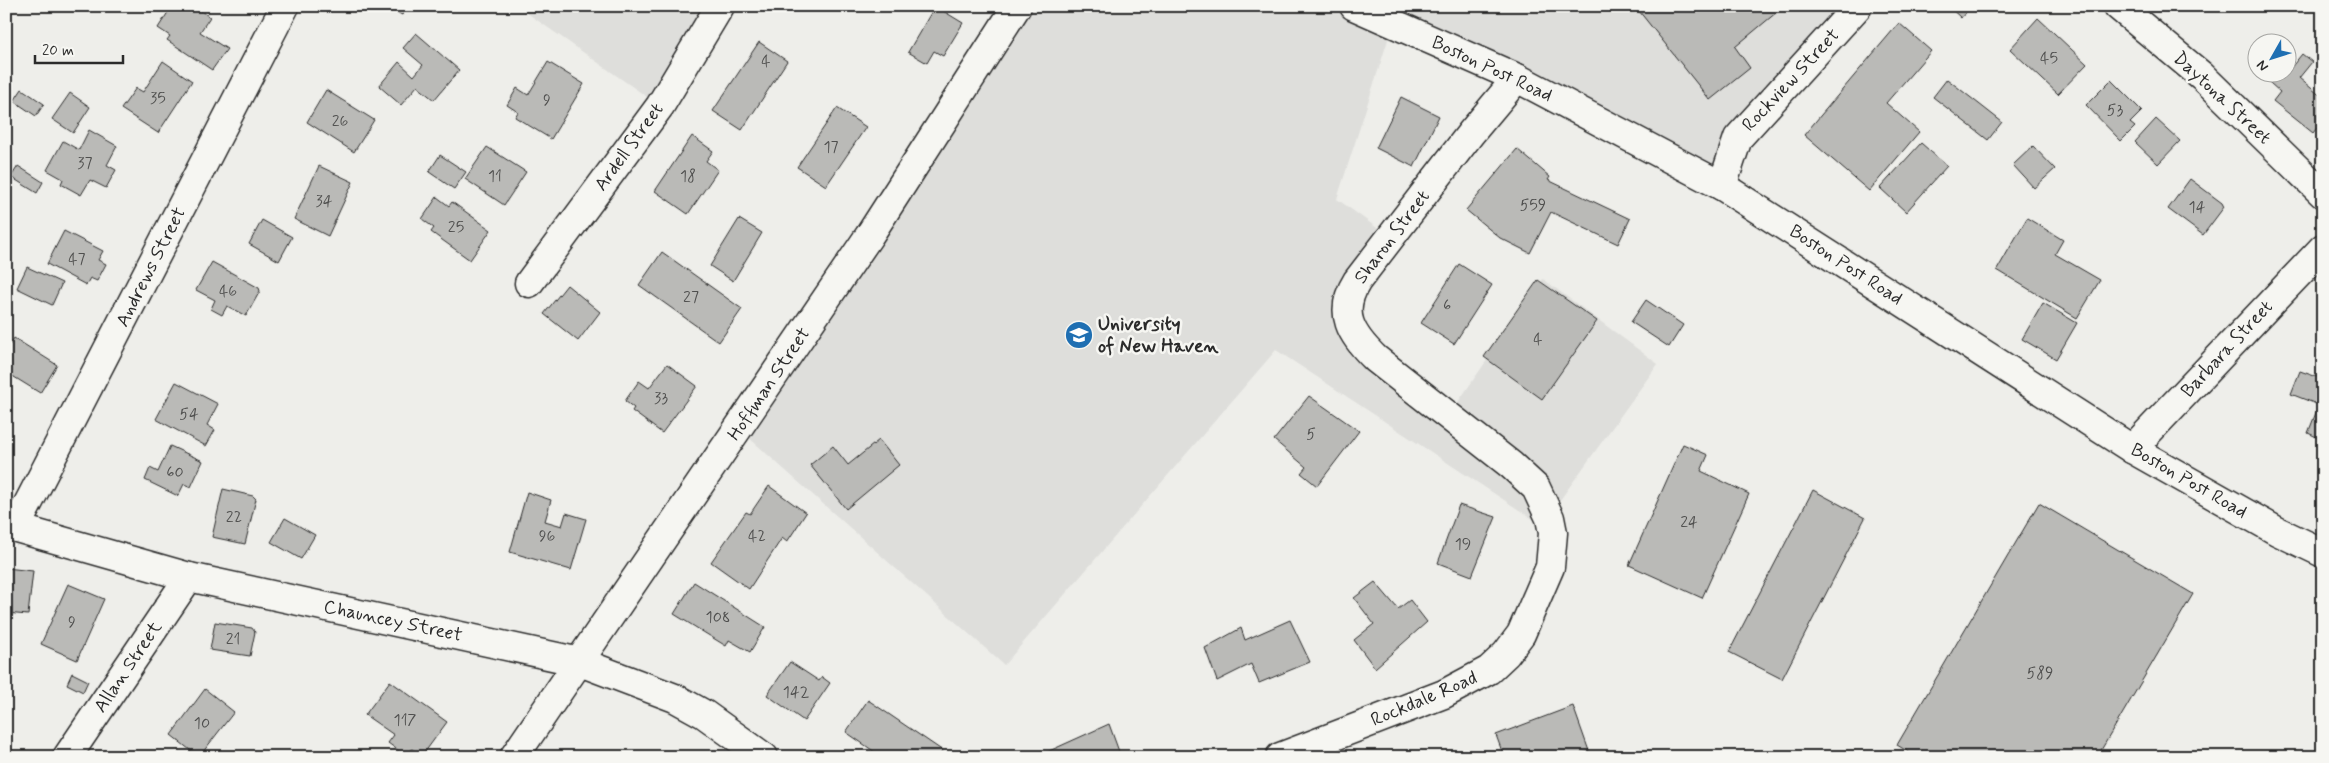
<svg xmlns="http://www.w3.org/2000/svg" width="2329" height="763" viewBox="0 0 2329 763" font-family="Mynerve,sans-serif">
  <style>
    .built { fill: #dededb }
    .building { fill: #babab7; stroke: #2b2b2b }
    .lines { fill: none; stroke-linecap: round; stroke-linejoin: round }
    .minor-casing { stroke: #2b2b2b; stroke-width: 31 }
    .major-casing { stroke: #2b2b2b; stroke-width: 31 }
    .minor { stroke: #f6f6f2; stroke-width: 28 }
    .major { stroke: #f6f6f2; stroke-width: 28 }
    .labels { text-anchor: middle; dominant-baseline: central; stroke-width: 5; stroke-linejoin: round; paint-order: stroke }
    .number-label { font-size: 16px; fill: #4f4f4e }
    .street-label { font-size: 19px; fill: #2b2b2b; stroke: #f6f6f2 }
    .poi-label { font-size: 19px; font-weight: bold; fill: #2b2b2b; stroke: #f6f6f2; text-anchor: start }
  </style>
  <rect width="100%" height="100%" fill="#eeeeea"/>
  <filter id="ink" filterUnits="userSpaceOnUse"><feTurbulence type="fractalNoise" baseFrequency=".02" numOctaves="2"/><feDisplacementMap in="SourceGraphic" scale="10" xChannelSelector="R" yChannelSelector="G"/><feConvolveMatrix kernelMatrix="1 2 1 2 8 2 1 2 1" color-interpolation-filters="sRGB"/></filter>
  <g filter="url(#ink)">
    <g class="built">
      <polygon points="517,6 720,6 660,106"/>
      <polygon points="1017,6 1858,6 1738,138 1722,186 1393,24 1337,199 1391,238 1348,318 1449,415 1543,279 1658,364 1542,525 1276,350 1004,665 739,429"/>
    </g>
    <g class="building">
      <polygon points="172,6 193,6 210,17 200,32 227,49 212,70 167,40 170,36 158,28"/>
      <polygon points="386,6 407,6 402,15"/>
      <polygon points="935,6 963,23 943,56 934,51 927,63 908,52"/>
      <polygon points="1635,6 1774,6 1777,12 1735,47 1750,68 1710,100"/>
      <polygon points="1948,6 1971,6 1961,18"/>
      <polygon points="2038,18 2087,64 2058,94 2010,49"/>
      <polygon points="1899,23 1931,51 1886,103 1919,132 1869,191 1804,135"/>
      <polygon points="416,33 459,70 434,100 417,86 401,105 379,86 399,62 414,76 423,65 403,48"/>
      <polygon points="759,42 787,61 742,130 713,111"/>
      <polygon points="2302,54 2312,62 2299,78 2323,98 2323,120 2313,133 2273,101 2280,92 2270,83 2278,72 2286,72 2286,68 2289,70"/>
      <polygon points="163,61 192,81 158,133 121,109 136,88 143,92"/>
      <polygon points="548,62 584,84 551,139 515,117 518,112 507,105 517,88 528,95"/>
      <polygon points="1947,79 2002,122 1988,140 1933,97"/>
      <polygon points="2111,80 2142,111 2130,123 2135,127 2121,141 2086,105"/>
      <polygon points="22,89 44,104 36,116 14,101"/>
      <polygon points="326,90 374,120 354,152 307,122"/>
      <polygon points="70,93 90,107 73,133 52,119"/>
      <polygon points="1401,97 1439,116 1414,167 1376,148"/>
      <polygon points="837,108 866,127 826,186 797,167"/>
      <polygon points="2156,119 2180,141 2158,164 2135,142"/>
      <polygon points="89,130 117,146 107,165 116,170 106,188 90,180 81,195 61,184 63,179 47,170 63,141 79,150"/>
      <polygon points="692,136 713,151 706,161 718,170 688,214 655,191"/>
      <polygon points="1921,143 1947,166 1906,212 1880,188"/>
      <polygon points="2033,146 2055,169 2034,188 2013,165"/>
      <polygon points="487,147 526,172 504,205 465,179"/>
      <polygon points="1517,149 1550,177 1548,180 1630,219 1618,244 1551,212 1530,253 1500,238 1466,210"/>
      <polygon points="440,155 466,172 454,189 429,172"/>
      <polygon points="18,166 43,182 37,193 11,177"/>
      <polygon points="319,166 353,182 328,236 294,219"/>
      <polygon points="2190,179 2222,203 2224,207 2203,235 2168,209"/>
      <polygon points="437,197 449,206 452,202 491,230 470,260 431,232 434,228 422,219"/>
      <polygon points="2027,218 2063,240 2055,254 2100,280 2077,318 1997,270"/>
      <polygon points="739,219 762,233 733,281 710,266"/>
      <polygon points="262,220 292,237 279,261 249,244"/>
      <polygon points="64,231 103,251 98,260 106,264 97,281 90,278 86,285 47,264"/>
      <polygon points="662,252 742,309 719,342 639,285"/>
      <polygon points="212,262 259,288 260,291 246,316 227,306 222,315 211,309 215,300 196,290"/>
      <polygon points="1459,264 1492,285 1454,344 1421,323"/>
      <polygon points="27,267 62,283 52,305 17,288"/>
      <polygon points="1538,280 1597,321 1542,399 1484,357"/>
      <polygon points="567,285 600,312 578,341 544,314"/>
      <polygon points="1646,300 1683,325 1669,347 1631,322"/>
      <polygon points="2043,303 2077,323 2056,359 2022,339"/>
      <polygon points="14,338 57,365 40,393 6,372 6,351"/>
      <polygon points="667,364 697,386 662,433 632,411 634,408 625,401 639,381 649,388"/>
      <polygon points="2300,371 2323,379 2323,440 2308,433 2319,405 2291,394"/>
      <polygon points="176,382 218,404 207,425 215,430 206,446 156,419"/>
      <polygon points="1309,396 1359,431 1317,486 1301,473 1306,467 1274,440"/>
      <polygon points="879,440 899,465 846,509 810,465 833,446 848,465"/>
      <polygon points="1683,444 1708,455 1701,471 1749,494 1702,598 1629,565"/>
      <polygon points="170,446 203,461 191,487 184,484 178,496 145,480 150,468 158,472"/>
      <polygon points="769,486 806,513 787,542 782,538 749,589 711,562 746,512 750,514"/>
      <polygon points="223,489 253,496 256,499 245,544 212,537"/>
      <polygon points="1813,490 1865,518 1782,679 1729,652"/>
      <polygon points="527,492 551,500 545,521 562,526 566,513 586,519 571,570 510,552"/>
      <polygon points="2039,503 2193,594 2097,757 1917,757 1897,745"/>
      <polygon points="1459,505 1496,517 1472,576 1438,563"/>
      <polygon points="285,518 315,535 301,559 271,542"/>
      <polygon points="6,568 33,571 28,615 6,613"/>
      <polygon points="694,582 765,627 750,652 729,640 726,646 674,614"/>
      <polygon points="1375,582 1398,609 1410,600 1427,622 1375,668 1354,640 1374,624 1354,598"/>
      <polygon points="68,584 104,599 77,660 41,644"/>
      <polygon points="1290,620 1310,662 1259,683 1251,664 1217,681 1205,648 1241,628 1245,640"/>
      <polygon points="215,622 252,628 255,632 250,656 210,650"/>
      <polygon points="790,662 819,681 822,677 830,683 804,721 767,695"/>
      <polygon points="72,673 88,681 83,692 67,684"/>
      <polygon points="390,681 447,722 422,756 412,749 406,756 388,743 394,735 365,715"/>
      <polygon points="205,689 234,712 199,757 171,735"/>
      <polygon points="868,700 943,751 938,757 882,757 846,732"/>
      <polygon points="1573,706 1589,751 1574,757 1558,757 1557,754 1548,757 1504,757 1496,735"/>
      <polygon points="1109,724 1121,757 1036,757"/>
    </g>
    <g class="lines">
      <defs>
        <g id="minor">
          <polyline points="2118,6 2202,76 2323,194"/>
          <polyline points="1722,186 1738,138 1858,6"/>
          <polyline points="529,283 660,106 720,6"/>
          <polyline points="2132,449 2323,248"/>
          <polyline points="6,525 189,577 580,662 675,698 704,714 764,757"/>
          <polyline points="16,527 285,6"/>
          <polyline points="67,757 189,577"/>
          <polyline points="514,757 869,236 1017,6"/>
          <path d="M1280,757L1444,694L1489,670L1506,654L1521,634L1550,567L1553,533L1550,518L1536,488L1511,465L1376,359C1351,335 1337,313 1357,281L1471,133L1517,78"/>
        </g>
        <polyline id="major" points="1354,6 1517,78 1722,186 2132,449 2277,531 2323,553"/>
      </defs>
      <use href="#minor" class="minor-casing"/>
      <use href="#major" class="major-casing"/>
      <use href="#minor" class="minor"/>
      <use href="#major" class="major"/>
    </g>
  </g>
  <defs>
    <symbol id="university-disc" viewBox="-11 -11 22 22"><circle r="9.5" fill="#1f6fb2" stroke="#f6f6f2"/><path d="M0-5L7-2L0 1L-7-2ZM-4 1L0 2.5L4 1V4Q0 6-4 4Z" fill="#fff"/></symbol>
  </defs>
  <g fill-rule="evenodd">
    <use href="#university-disc" x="1063" y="319" width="32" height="32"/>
  </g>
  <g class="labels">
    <g class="number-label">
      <text x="2049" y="58">45</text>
      <text x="766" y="61">4</text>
      <text x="158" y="98">35</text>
      <text x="547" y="100">9</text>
      <text x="2115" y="110">53</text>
      <text x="340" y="121">26</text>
      <text x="831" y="147">17</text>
      <text x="85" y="163">37</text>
      <text x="495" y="176">11</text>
      <text x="688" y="176">18</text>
      <text x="324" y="201">34</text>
      <text x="1533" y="205">559</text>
      <text x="2197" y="207">14</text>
      <text x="456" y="227">25</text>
      <text x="77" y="259">47</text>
      <text x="228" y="291">46</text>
      <text x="691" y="297">27</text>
      <text x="1447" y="305">6</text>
      <text x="1538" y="339">4</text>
      <text x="661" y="398">33</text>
      <text x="189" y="414">54</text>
      <text x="1311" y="434">5</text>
      <text x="175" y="472">60</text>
      <text x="234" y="517">22</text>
      <text x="1689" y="522">24</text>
      <text x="547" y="536">96</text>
      <text x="757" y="536">42</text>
      <text x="1463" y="544">19</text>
      <text x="718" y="617">108</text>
      <text x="72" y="622">9</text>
      <text x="233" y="639">21</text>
      <text x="2040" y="673">589</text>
      <text x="796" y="692">142</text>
      <text x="405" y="720">117</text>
      <text x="202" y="723">10</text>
    </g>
    <g class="street-label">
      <text transform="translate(1492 69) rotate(25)">Boston Post Road</text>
      <text transform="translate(1791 80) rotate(-47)">Rockview Street</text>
      <text transform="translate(2222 98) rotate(43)">Daytona Street</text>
      <text transform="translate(629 147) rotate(-54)">Ardell Street</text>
      <text transform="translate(1392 237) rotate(-53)">Sharon Street</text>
      <text transform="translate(1846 265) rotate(33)">Boston Post Road</text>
      <text transform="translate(151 267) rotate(-63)">Andrews Street</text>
      <text transform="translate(2227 349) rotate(-47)">Barbara Street</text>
      <text transform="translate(769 384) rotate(-56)">Hoffman Street</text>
      <text transform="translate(2189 481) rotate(30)">Boston Post Road</text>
      <text transform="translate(393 621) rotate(12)">Chauncey Street</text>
      <text transform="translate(128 667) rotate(-56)">Allan Street</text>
      <text transform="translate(1424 699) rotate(-23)">Rockdale Road</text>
    </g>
    <g class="poi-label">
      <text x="1098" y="324">University<tspan x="1098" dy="22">of New Haven</tspan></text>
    </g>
  </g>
  <rect width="2329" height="763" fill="none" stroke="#f6f6f2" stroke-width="25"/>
  <rect x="12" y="12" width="2304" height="738" fill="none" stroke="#2b2b2b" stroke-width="2" filter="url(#ink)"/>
  <g transform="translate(2272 58) rotate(231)"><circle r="24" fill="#f6f6f2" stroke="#a5a5a2"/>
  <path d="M0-4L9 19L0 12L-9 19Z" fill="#1f6fb2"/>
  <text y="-8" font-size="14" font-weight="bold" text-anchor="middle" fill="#2b2b2b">N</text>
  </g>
  <path d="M35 55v8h88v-8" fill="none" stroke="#2b2b2b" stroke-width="2.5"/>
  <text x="42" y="55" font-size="15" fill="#2b2b2b" stroke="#f6f6f2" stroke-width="4" paint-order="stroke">20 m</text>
</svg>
